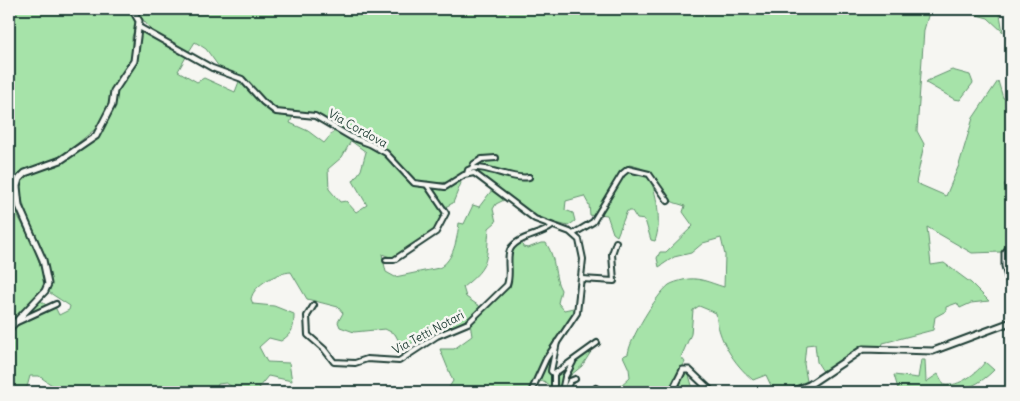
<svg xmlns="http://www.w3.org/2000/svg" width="1020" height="401" viewBox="0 0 1020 401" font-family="Delius,sans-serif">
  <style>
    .green { fill: #a6e3a9; stroke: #62906e; fill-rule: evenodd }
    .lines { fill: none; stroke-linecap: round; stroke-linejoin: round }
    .minor-casing { stroke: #1f3d34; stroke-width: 8 }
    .tertiary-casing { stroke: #1f3d34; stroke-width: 9 }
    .minor { stroke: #f6f6f2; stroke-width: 4 }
    .tertiary { stroke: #f6f6f2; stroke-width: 5 }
    .labels { text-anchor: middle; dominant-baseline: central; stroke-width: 5; stroke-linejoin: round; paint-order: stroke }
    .street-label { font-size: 12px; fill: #1f3d34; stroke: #f6f6f2 }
  </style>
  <rect width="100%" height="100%" fill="#f6f6f2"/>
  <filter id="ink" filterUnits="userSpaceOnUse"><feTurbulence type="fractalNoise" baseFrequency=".02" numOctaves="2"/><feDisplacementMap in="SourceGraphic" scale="10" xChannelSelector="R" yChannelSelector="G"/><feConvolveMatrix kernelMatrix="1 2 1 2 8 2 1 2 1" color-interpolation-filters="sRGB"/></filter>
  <g filter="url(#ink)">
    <g class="green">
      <polygon points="9,9 129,9 136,24 132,37 132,54 129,64 112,91 107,111 99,126 63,155 22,172 15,183 15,199 19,218 34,246 45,281 41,291 9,324"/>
      <path d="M135,9H930L924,30L917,131L924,144L916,183L946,196L959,165L973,118L998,81L1003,98H1011V176L1007,185L1011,191V240L1008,241L1001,252L972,253L927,227L931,265L944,263L971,283L989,301L971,303L960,308L957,303L946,307V311L935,317L933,330L883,343L882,347L865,346L824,373L817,362L815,344L806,345L804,364L807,381L789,390L774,392L766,375L753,380C733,363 718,339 716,313L699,306L693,310L691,334L681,357L685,362L670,392H597L599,389L619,387L630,377L629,369L623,356L628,354C630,338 656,295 669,285C672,283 679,281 683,280C698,276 710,283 724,287L725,255L721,238L703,243L691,253L674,257L659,267L657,258L660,252H666L693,226L683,212L685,206C680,204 673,203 670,200C654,184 656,169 629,165L622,172L594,216L590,215L589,205L584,196L566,201L565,210L573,213L575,221L568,226L537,218L511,197L507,198L472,172H469L449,182L434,183L432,187L447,188L460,181L461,183L453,203L443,208L445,213L435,232L393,258L382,254L386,272L395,277L439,268C454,260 457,239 459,223L464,224L473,205L479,207L492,190L504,200L496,204L493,209L496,222L489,228C486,259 491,265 463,287L466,297L482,308L469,320L402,347L395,334L385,329L354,332L340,327L338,322L343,313L338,307L307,299L291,272C277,273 254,284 251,299L253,304L274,306L294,314C294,328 293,333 281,341L269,338L259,347L267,362L289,363L292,381L268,376L259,387L265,392H232L231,386L226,383L218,384L216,392H62L39,376H30L27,387L18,392L9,390V334L40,300L47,306L55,307L59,315L69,310L70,306L47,291C58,253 17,220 21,181L33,172L57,166L94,139L103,129L110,117L121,82L131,69L138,34L141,30L186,57L178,71L197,82L204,78L235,92L240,79C258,98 267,113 293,116L290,123L308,131L324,143L335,130L364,144L322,116L283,112L271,107L251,85L237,74L222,71L206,49L195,42L188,53L154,34ZM351,141L366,152L361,170L353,181L367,205L356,212L346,201L340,202L329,189L328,169L342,157Z"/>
      <polygon points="955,9 999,9 1003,32 988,18"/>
      <polygon points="952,70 970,75 973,83 960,100 954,99 926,83 927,81"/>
      <path d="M629,170L648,175C657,191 662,223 655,241L651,240L645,220L637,219L632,211H627L617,236L613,233L607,215L599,214L623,175Z"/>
      <path d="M521,241L523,247L528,248L541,243H546C557,259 553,277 561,290L558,303L564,310L578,307L571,322L545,359L528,392H446L453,381L440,349H454L472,336L470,323C481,312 499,301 506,287C514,272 503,252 521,241Z"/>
      <polygon points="594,347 582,366 571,375 561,392 555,391 544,381 538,382 554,348 548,368 551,373 555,374"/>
      <path d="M921,360H925L926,382L938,374L944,385C959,387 977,373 985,362L994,370C966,399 935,392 899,392L894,375L918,378Z"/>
      <polygon points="684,370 688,372 694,392 673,392"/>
    </g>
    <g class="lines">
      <defs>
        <g id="minor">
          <polyline points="139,27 212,68 242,79 263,102 276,112 315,116 351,137 370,144 386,153 414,183 445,187 464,175 474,173 535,219 570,232 579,240 583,259 577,313 546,359 531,392"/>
          <polyline points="472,168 474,164 482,159 496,158"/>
          <path d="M467,174L468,170C482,162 511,181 529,177"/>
          <polyline points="573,234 593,222 622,174 628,169 649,174 668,201"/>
          <polyline points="386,260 394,260 436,232 446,213 427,185"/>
          <polyline points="582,279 614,281 612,254 616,242"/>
          <path d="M314,305L307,316L308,335L324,349L334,362L355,363L367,359L399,361L437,336L468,323L507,285C511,274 507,264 509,253C512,237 540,236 551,227"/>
          <polyline points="17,322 56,304"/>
          <polyline points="557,342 551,371 554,374 597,343"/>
          <polyline points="573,362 565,377 562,391 565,391 570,381 575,379"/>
          <polyline points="554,374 554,392"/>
          <polyline points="594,392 596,388"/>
        </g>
        <g id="tertiary">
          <polyline points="1011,180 1009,185 1011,189"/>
          <polyline points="1011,247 1005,253 1005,266 1011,288"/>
          <polyline points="9,329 45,291 48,284 43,260 19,206 17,186 19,179 25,173 61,160 96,136 112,105 114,91 134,61 139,21 132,9"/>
          <polyline points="672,392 683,370 689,370 712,392"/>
          <polyline points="791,392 809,385 863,349 933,351 1011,322"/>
        </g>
      </defs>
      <use href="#minor" class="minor-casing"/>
      <use href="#tertiary" class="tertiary-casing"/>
      <use href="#minor" class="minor"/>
      <use href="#tertiary" class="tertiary"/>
    </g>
  </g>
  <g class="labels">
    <g class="street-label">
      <text transform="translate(358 128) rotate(29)">Via Cordova</text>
      <text transform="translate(428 332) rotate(-28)">Via Tetti Notari</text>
    </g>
  </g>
  <rect width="1020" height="401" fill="none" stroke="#f6f6f2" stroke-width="30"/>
  <rect x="15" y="15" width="990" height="371" fill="none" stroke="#1f3d34" stroke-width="2" filter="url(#ink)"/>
</svg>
